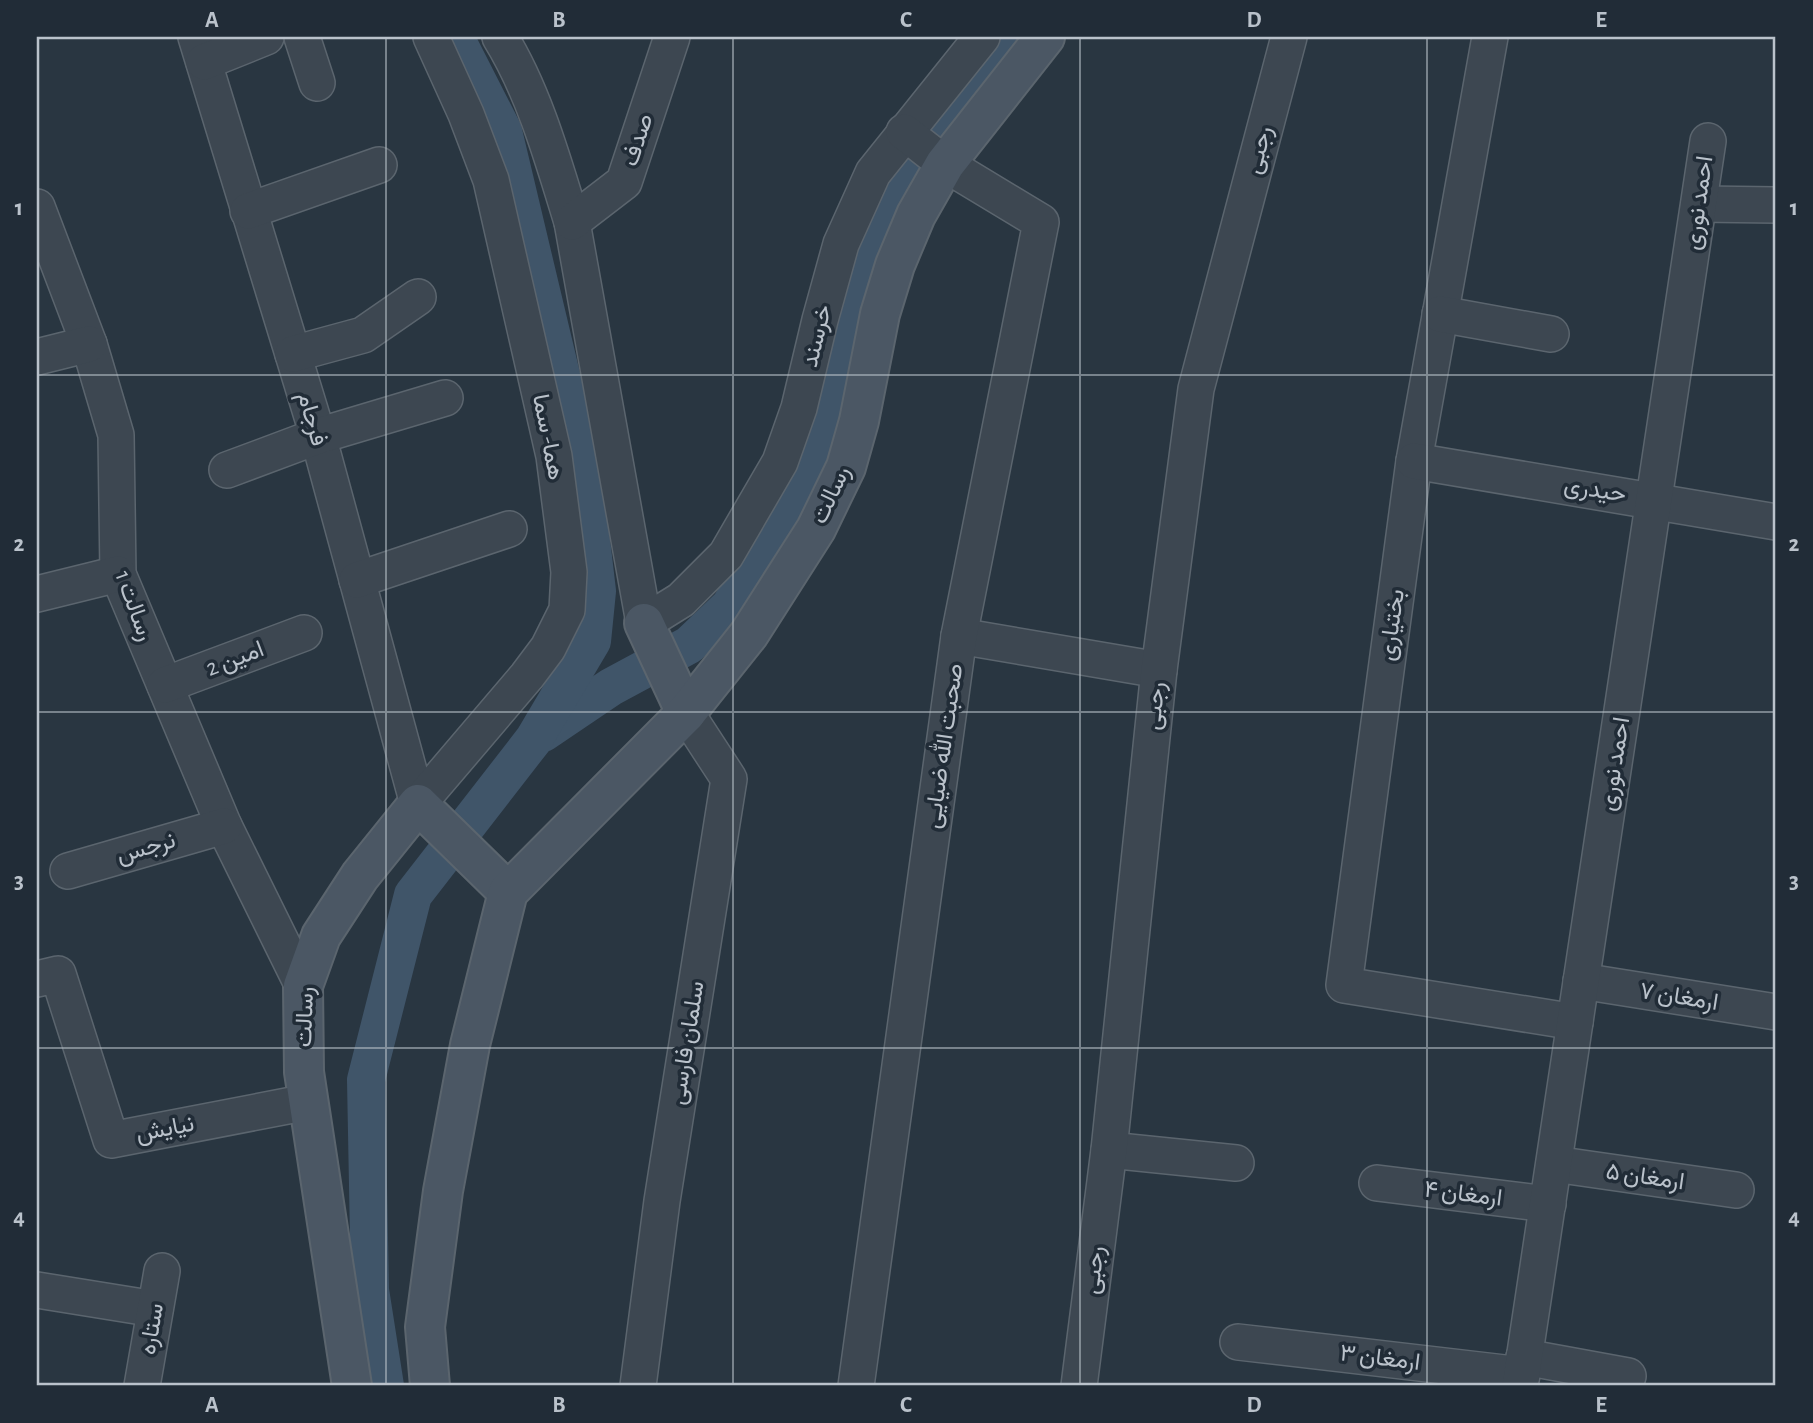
<svg xmlns="http://www.w3.org/2000/svg" width="1813" height="1423" viewBox="0 0 1813 1423" font-family="'Alegreya Sans',Vazirmatn,sans-serif">
  <style>
    .lines { fill: none; stroke-linecap: round; stroke-linejoin: round }
    .canal { stroke: #405569; stroke-width: 38 }
    .street-casing { stroke: #5b656e; stroke-width: 38 }
    .secondary-casing { stroke: #5b656e; stroke-width: 42 }
    .street { stroke: #3d4751; stroke-width: 35 }
    .secondary { stroke: #4b5764; stroke-width: 38 }
    .grid { fill: none; stroke: #bac2cb; stroke-width: 2; stroke-opacity: 0.55 }
    .labels { text-anchor: middle; dominant-baseline: central; stroke-width: 7; stroke-linejoin: round; paint-order: stroke }
    .street-label { font-size: 24px; fill: #bac2cb; stroke: #212c37 }
    .neatline { fill: none; stroke: #bac2cb; stroke-width: 2.5 }
    .grid-label { font-size: 23px; text-anchor: middle; font-weight: bold; fill: #bac2cb }
  </style>
  <rect width="100%" height="100%" fill="#293641"/>
  <g class="lines">
    <g class="canal">
      <polyline points="543,733 611,687 689,645 730,606 769,542 808,462 861,272 883,210 908,162 1010,37"/>
      <polyline points="385,1386 370,1290 366,1080 413,895 534,739 592,641 597,591 582,463 503,131 455,37"/>
    </g>
    <defs>
      <g id="street">
        <polyline points="196,37 318,436 418,804"/>
        <polyline points="302,37 317,83"/>
        <path d="M500,37C534,92 553,160 572,222L644,623L681,600L726,555L780,462L799,408L820,320L841,244L873,173L982,37"/>
        <polyline points="1490,37 1414,461 1344,985 1575,1022"/>
        <polyline points="204,62 266,37"/>
        <polyline points="1699,204 1776,205"/>
        <polyline points="37,207 89,344 116,435 118,574 224,826 303,986"/>
        <polyline points="248,211 379,165"/>
        <polyline points="572,222 624,182 672,37"/>
        <polyline points="1440,314 1551,334"/>
        <polyline points="293,354 363,335 418,297"/>
        <polyline points="37,357 89,344"/>
        <polyline points="1414,461 1776,522"/>
        <polyline points="227,470 318,436 445,398"/>
        <polyline points="357,580 509,529"/>
        <polyline points="37,594 118,574"/>
        <polyline points="959,636 1159,670"/>
        <polyline points="165,685 304,633"/>
        <polyline points="418,804 527,676 548,648 567,610 569,572 554,456 491,180 466,114 431,37"/>
        <polyline points="68,871 224,826"/>
        <polyline points="37,979 58,974 111,1140 308,1102"/>
        <polyline points="1581,981 1776,1012"/>
        <polyline points="1109,1150 1236,1163"/>
        <polyline points="1554,1164 1736,1190"/>
        <polyline points="1377,1183 1548,1204"/>
        <polyline points="37,1290 155,1309"/>
        <polyline points="1238,1342 1522,1375"/>
        <polyline points="1524,1357 1628,1376"/>
        <polyline points="142,1386 162,1271"/>
        <polyline points="638,1386 662,1201 729,779 686,713"/>
        <polyline points="856,1386 959,636 1041,222 945,164 904,132"/>
        <polyline points="1079,1386 1109,1150 1159,670 1196,389 1289,37"/>
        <polyline points="1520,1386 1708,141"/>
      </g>
      <g id="secondary">
        <polyline points="644,623 686,713"/>
        <polyline points="352,1386 304,1072 303,986 321,936 360,876 418,804 508,892"/>
        <polyline points="430,1386 425,1327 443,1191 470,1045 508,892 686,713 749,634 816,529 846,467 859,421 880,314 895,265 916,215 945,164 1045,37"/>
      </g>
    </defs>
    <use href="#street" class="street-casing"/>
    <use href="#secondary" class="secondary-casing"/>
    <use href="#street" class="street"/>
    <use href="#secondary" class="secondary"/>
  </g>
  <path class="grid" d="M386,37V1386M733,37V1386M1080,37V1386M1427,37V1386M37,375H1776M37,712H1776M37,1048H1776"/>
  <g class="labels">
    <g class="street-label">
      <text transform="translate(638 140) rotate(-72)">صدف</text>
      <text transform="translate(1259 150) rotate(-75)">رجبی</text>
      <text transform="translate(1699 203) rotate(-82)">احمد نوری</text>
      <text transform="translate(817 336) rotate(-76)">خرسند</text>
      <text transform="translate(312 419) rotate(74)">فرجام</text>
      <text transform="translate(548 437) rotate(79)">هما- سما</text>
      <text transform="translate(1595 490) rotate(9)">حیدری</text>
      <text transform="translate(831 495) rotate(-65)">رسالت</text>
      <text transform="translate(134 606) rotate(70)">رسالت 1</text>
      <text transform="translate(1392 625) rotate(-82)">بختیاری</text>
      <text transform="translate(235 659) rotate(-21)">امین 2</text>
      <text transform="translate(1155 706) rotate(-84)">رجبی</text>
      <text transform="translate(944 746) rotate(-82)">صحبت الله ضیایی</text>
      <text transform="translate(1615 764) rotate(-81)">احمد نوری</text>
      <text transform="translate(146 848) rotate(-16)">نرجس</text>
      <text transform="translate(1679 997) rotate(9)">ارمغان ۷</text>
      <text transform="translate(305 1017) rotate(-88)">رسالت</text>
      <text transform="translate(687 1043) rotate(-81)">سلمان فارسی</text>
      <text transform="translate(165 1129) rotate(-11)">نیایش</text>
      <text transform="translate(1645 1177) rotate(8)">ارمغان ۵</text>
      <text transform="translate(1463 1194) rotate(7)">ارمغان ۴</text>
      <text transform="translate(1094 1270) rotate(-83)">رجبی</text>
      <text transform="translate(152 1329) rotate(-80)">ستاره</text>
      <text transform="translate(1380 1358) rotate(7)">ارمغان ۳</text>
    </g>
  </g>
  <rect width="1813" height="1423" fill="none" stroke="#212c37" stroke-width="77"/>
  <rect x="38" y="38" width="1736" height="1346" class="neatline"/>
  <g class="grid-label">
    <text x="212" y="27">A</text>
    <text x="559" y="27">B</text>
    <text x="906" y="27">C</text>
    <text x="1254" y="27">D</text>
    <text x="1601" y="27">E</text>
    <text x="19" y="215">1</text>
    <text x="1794" y="215">1</text>
    <text x="19" y="551">2</text>
    <text x="1794" y="551">2</text>
    <text x="19" y="888">3</text>
    <text x="1794" y="888">3</text>
    <text x="19" y="1224">4</text>
    <text x="1794" y="1224">4</text>
    <text x="212" y="1412">A</text>
    <text x="559" y="1412">B</text>
    <text x="906" y="1412">C</text>
    <text x="1254" y="1412">D</text>
    <text x="1601" y="1412">E</text>
  </g>
</svg>
